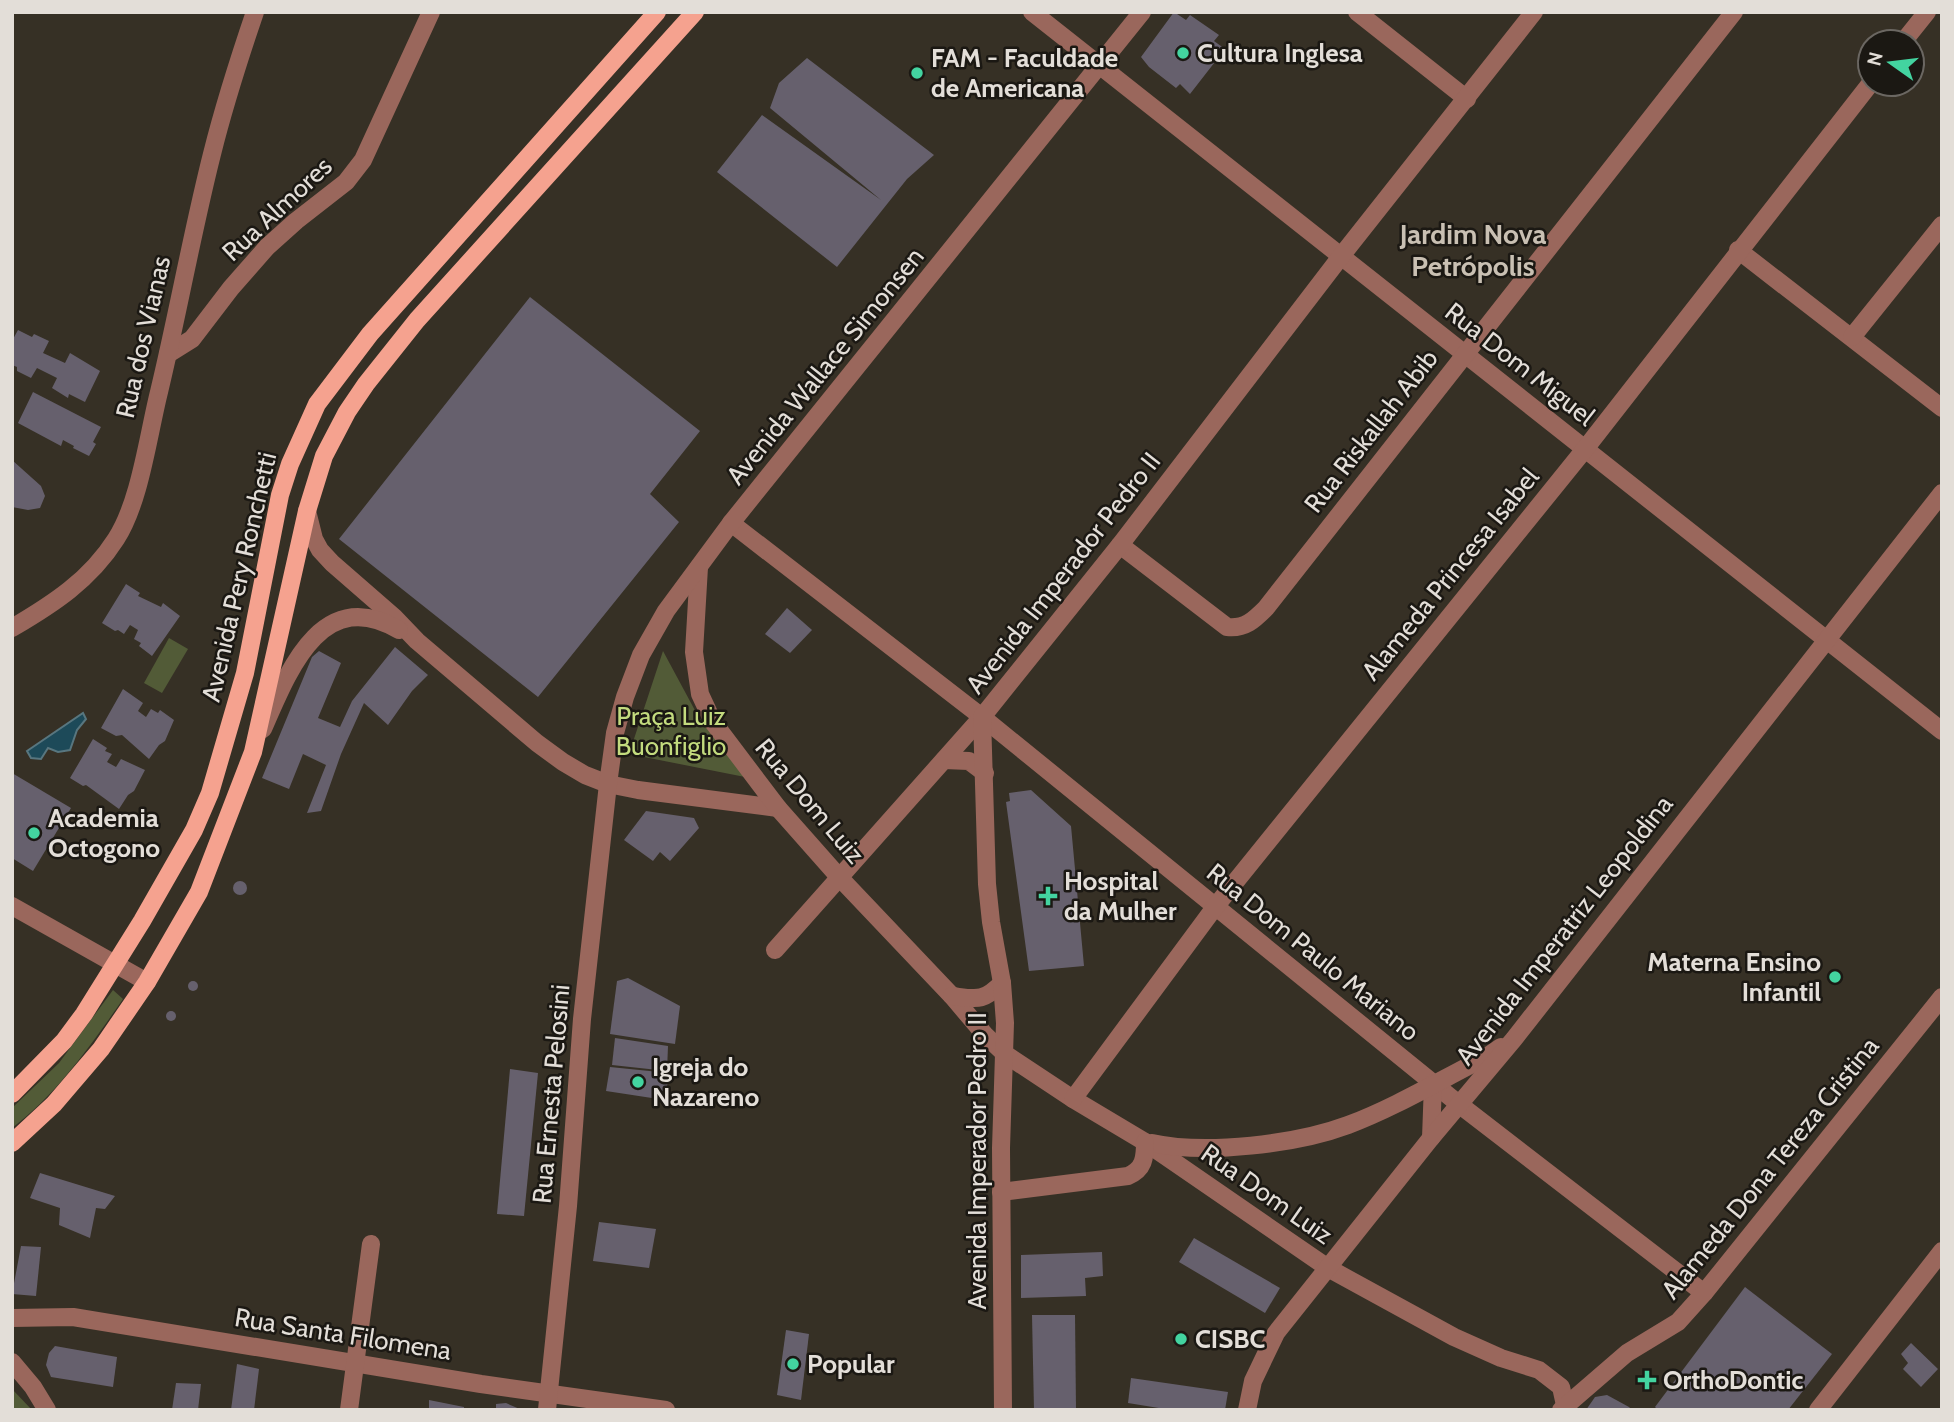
<svg xmlns="http://www.w3.org/2000/svg" width="1954" height="1422" viewBox="0 0 1954 1422" font-family="Cabin,sans-serif">
  <style>
    .green { fill: #525b37 }
    .water { fill: #1d4a59; stroke: #58767f; stroke-width: 2 }
    .building { fill: #66606d }
    .lines { fill: none; stroke-linecap: round; stroke-linejoin: round }
    .minor { stroke: #9a675c; stroke-width: 18 }
    .major { stroke: #f5a28f; stroke-width: 18 }
    .poi-dot { fill: #43d4a0; stroke: #1b1813; stroke-width: 2.5 }
    .labels { text-anchor: middle; dominant-baseline: central; stroke-width: 5; stroke-linejoin: round; paint-order: stroke }
    .poi-label { font-size: 26px; font-weight: bold; fill: #e3ded8; stroke: #1b1813; text-anchor: start }
    .street-label { font-size: 26px; fill: #e3ded8; stroke: #1b1813 }
    .park-label { font-size: 26px; fill: #c3db7e; stroke: #1b1813 }
    .neighbourhood-label { font-size: 28px; font-weight: bold; fill: #c9c0b3; stroke: #1b1813 }
  </style>
  <rect width="100%" height="100%" fill="#363025"/>
  <g class="green">
    <polygon points="169,638 188,649 162,693 144,683"/>
    <polygon points="663,651 698,716 745,777 629,754"/>
    <path d="M113,990L123,999C91,1045 57,1094 12,1128V1108L59,1063Z"/>
    <polygon points="12,1389 32,1410 12,1410"/>
  </g>
  <polygon class="water" points="83,713 86,719 77,730 70,750 58,752 48,748 41,759 31,758 27,751"/>
  <g class="building">
    <polygon points="1174,12 1186,20 1190,15 1219,35 1214,41 1225,49 1190,94 1180,84 1176,88 1149,67 1141,57"/>
    <polygon points="807,58 934,155 907,179 837,267 717,172 762,115 881,200 770,108 779,83"/>
    <polygon points="530,297 700,431 650,494 679,522 538,697 339,539"/>
    <polygon points="18,330 32,337 34,334 49,341 43,353 65,363 70,353 100,371 85,402 69,394 68,398 52,388 57,378 37,368 31,378 17,371 17,367 12,365 12,341"/>
    <polygon points="33,392 101,427 93,442 96,444 89,456 73,448 74,446 63,440 61,446 18,423"/>
    <polygon points="12,460 41,486 45,496 40,508 28,510 12,507"/>
    <polygon points="126,584 140,593 138,596 161,607 163,603 180,616 152,656 139,646 141,643 134,639 138,630 130,625 124,634 118,630 115,631 102,623"/>
    <polygon points="787,608 812,630 790,653 765,634"/>
    <polygon points="395,647 428,675 412,691 388,725 364,703 341,754 321,811 307,813 326,765 303,754 289,789 262,778 312,657 319,651 341,663 318,718 340,727 352,701"/>
    <polygon points="123,689 143,703 138,711 146,717 151,709 158,713 160,710 174,720 165,741 159,745 149,759 122,735 116,736 101,728"/>
    <polygon points="93,739 107,748 105,751 112,754 107,762 116,767 121,759 145,770 134,791 128,795 119,809 86,785 83,786 70,778"/>
    <polygon points="12,773 71,808 33,871 12,858"/>
    <polygon points="1031,790 1071,826 1084,966 1029,971 1006,802 1010,801 1009,793"/>
    <polygon points="646,811 694,818 699,828 670,861 660,852 653,861 624,840"/>
    <circle cx="240" cy="888" r="7"/>
    <polygon points="628,978 680,1006 675,1044 610,1034 617,981"/>
    <circle cx="193" cy="986" r="5"/>
    <circle cx="171" cy="1016" r="5"/>
    <polygon points="615,1038 668,1046 667,1071 612,1065"/>
    <polygon points="610,1067 669,1073 665,1100 606,1091"/>
    <polygon points="510,1069 538,1073 524,1216 497,1214"/>
    <polygon points="40,1173 115,1196 105,1209 96,1208 90,1238 59,1225 60,1208 30,1198"/>
    <polygon points="599,1222 656,1229 649,1268 593,1261"/>
    <polygon points="1194,1238 1280,1288 1265,1313 1179,1262"/>
    <polygon points="21,1246 41,1247 36,1296 12,1294"/>
    <polygon points="1102,1252 1103,1276 1085,1278 1086,1296 1021,1298 1021,1255"/>
    <polygon points="1745,1287 1832,1354 1788,1410 1658,1410 1655,1407"/>
    <polygon points="1032,1315 1075,1315 1076,1410 1034,1410"/>
    <polygon points="786,1330 809,1334 801,1400 777,1395"/>
    <polygon points="1911,1343 1938,1369 1921,1387 1903,1369 1908,1363 1901,1354"/>
    <polygon points="55,1346 117,1357 113,1387 51,1377 46,1365 49,1353"/>
    <polygon points="237,1364 259,1369 254,1410 231,1410"/>
    <polygon points="1131,1378 1228,1392 1225,1410 1171,1410 1128,1403"/>
    <polygon points="176,1383 201,1384 198,1410 172,1410"/>
    <polygon points="1607,1395 1629,1407 1632,1410 1586,1410 1595,1397"/>
    <polygon points="429,1400 464,1407 464,1410 429,1410"/>
    <polygon points="506,1403 522,1410 496,1410 496,1404"/>
  </g>
  <g class="lines">
    <g class="minor">
      <polyline points="1032,12 1942,731"/>
      <polyline points="1357,12 1467,99"/>
      <polyline points="1903,42 1927,12"/>
      <polyline points="1738,250 1942,408"/>
      <polyline points="1852,337 1942,225"/>
      <polyline points="168,354 192,339 231,288 267,247 296,221 346,182 363,160 431,12"/>
      <polyline points="307,511 314,539 320,550 332,563 394,617 417,641 537,743 563,762 585,775 608,784 638,790 778,808"/>
      <polyline points="731,523 982,717 1460,1105 1704,1293"/>
      <path d="M1120,545L1227,627C1245,629 1254,620 1266,608L1734,12"/>
      <polyline points="699,567 694,652 700,694 713,722 778,808 839,877 952,996 985,1035 1005,1054 1073,1099 1145,1142 1328,1268 1454,1337 1501,1358 1539,1370 1561,1387 1565,1405"/>
      <path d="M12,628C53,604 90,580 116,539C140,502 148,436 159,392C178,313 192,233 212,154C224,106 239,59 255,12"/>
      <path d="M263,729C288,672 321,584 399,630"/>
      <polyline points="944,760 969,761 985,773"/>
      <polyline points="12,906 147,982"/>
      <polyline points="775,950 982,717"/>
      <path d="M952,996C977,999 983,1002 1002,983"/>
      <polyline points="1073,1099 1215,907 1585,449 1870,84"/>
      <polyline points="1431,1138 1433,1083"/>
      <path d="M1152,1143C1206,1155 1297,1144 1348,1125C1396,1107 1442,1079 1488,1056L1501,1047"/>
      <path d="M1001,1192L1128,1176C1144,1169 1145,1158 1145,1142"/>
      <polyline points="12,1318 73,1317 481,1384 666,1410"/>
      <polyline points="12,1362 33,1387 47,1410"/>
      <polyline points="349,1410 371,1244"/>
      <polyline points="547,1410 568,1206 582,1019 608,784 615,733 625,697 641,655 666,611 731,523 1142,12"/>
      <polyline points="1003,1410 1001,1148 1005,1023 1002,983 991,922 987,884 982,717 1120,545 1342,255 1534,12"/>
      <polyline points="1247,1410 1253,1381 1276,1333 1431,1138 1514,1039 1942,493"/>
      <polyline points="1561,1410 1627,1353 1678,1322 1704,1293 1942,997"/>
      <polyline points="1818,1410 1942,1251"/>
    </g>
    <g class="major">
      <polyline points="12,1094 64,1041 84,1014 142,921 194,830 210,793 245,673 280,495 290,464 317,404 370,334 657,12"/>
      <polyline points="12,1143 54,1104 101,1049 147,982 199,892 253,752 307,511 324,456 347,412 366,384 417,320 695,12"/>
    </g>
  </g>
  <g class="poi-dot">
    <circle cx="1183" cy="53" r="7"/>
    <circle cx="917" cy="73" r="7"/>
    <circle cx="34" cy="833" r="7"/>
    <path d="M1044.5 885.5h7v7h7v7h-7v7h-7v-7h-7v-7h7z"/>
    <circle cx="1835" cy="977" r="7"/>
    <circle cx="638" cy="1082" r="7"/>
    <circle cx="1181" cy="1339" r="7"/>
    <circle cx="793" cy="1364" r="7"/>
    <path d="M1643.5 1369.5h7v7h7v7h-7v7h-7v-7h-7v-7h7z"/>
  </g>
  <g class="labels">
    <g class="poi-label">
      <text x="1197" y="53">Cultura Inglesa</text>
      <text x="931" y="58">FAM - Faculdade<tspan x="931" dy="30">de Americana</tspan></text>
      <text x="48" y="818">Academia<tspan x="48" dy="30">Octogono</tspan></text>
      <text x="1064" y="881">Hospital<tspan x="1064" dy="30">da Mulher</tspan></text>
      <text x="1821" y="962" text-anchor="end">Materna Ensino<tspan x="1821" dy="30">Infantil</tspan></text>
      <text x="652" y="1067">Igreja do<tspan x="652" dy="30">Nazareno</tspan></text>
      <text x="1195" y="1339">CISBC</text>
      <text x="807" y="1364">Popular</text>
      <text x="1663" y="1380">OrthoDontic</text>
    </g>
    <g class="street-label">
      <text transform="translate(277 209) rotate(-43)">Rua Almores</text>
      <text transform="translate(143 337) rotate(-77)">Rua dos Vianas</text>
      <text transform="translate(1520 364) rotate(38)">Rua Dom Miguel</text>
      <text transform="translate(825 366) rotate(-51)">Avenida Wallace Simonsen</text>
      <text transform="translate(1371 431) rotate(-52)">Rua Riskallah Abib</text>
      <text transform="translate(1063 573) rotate(-52)">Avenida Imperador Pedro II</text>
      <text transform="translate(1450 574) rotate(-51)">Alameda Princesa Isabel</text>
      <text transform="translate(239 577) rotate(-77)">Avenida Pery Ronchetti</text>
      <text transform="translate(810 801) rotate(50)">Rua Dom Luiz</text>
      <text transform="translate(1564 930) rotate(-52)">Avenida Imperatriz Leopoldina</text>
      <text transform="translate(1313 952) rotate(39)">Rua Dom Paulo Mariano</text>
      <text transform="translate(551 1094) rotate(-85)">Rua Ernesta Pelosini</text>
      <text transform="translate(977 1161) rotate(-90)">Avenida Imperador Pedro II</text>
      <text transform="translate(1770 1168) rotate(-51)">Alameda Dona Tereza Cristina</text>
      <text transform="translate(1267 1194) rotate(35)">Rua Dom Luiz</text>
      <text transform="translate(343 1334) rotate(9)">Rua Santa Filomena</text>
    </g>
    <g class="park-label">
      <text x="671" y="716">Praça Luiz<tspan x="671" dy="30">Buonfiglio</tspan></text>
    </g>
    <g class="neighbourhood-label">
      <text x="1473" y="234">Jardim Nova<tspan x="1473" dy="32">Petrópolis</tspan></text>
    </g>
  </g>
  <rect width="1954" height="1422" fill="none" stroke="#e3ded8" stroke-width="28"/>
  <g transform="translate(1891 63) rotate(284)"><circle r="33" fill="#1b1813" stroke="#6b6762" stroke-width="2"/>
  <path d="M0-5L12 26L0 18L-12 26Z" fill="#43d4a0"/>
  <text y="-10" font-size="19" font-weight="bold" text-anchor="middle" fill="#e3ded8">N</text>
  </g>
</svg>
